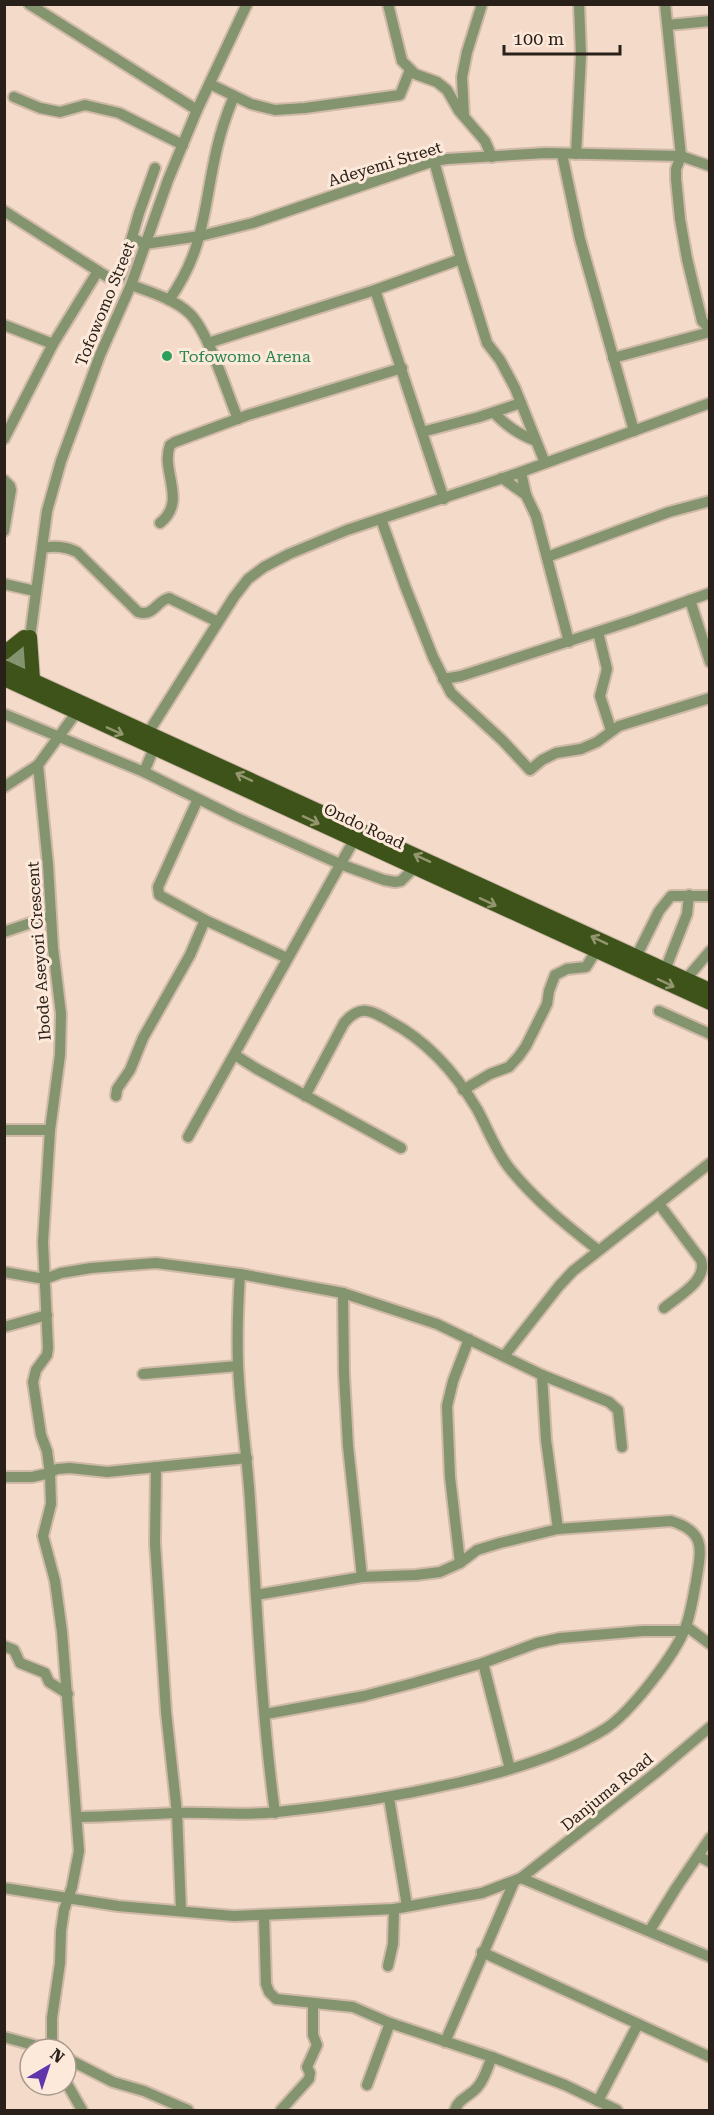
<svg xmlns="http://www.w3.org/2000/svg" width="714" height="2115" viewBox="0 0 714 2115" font-family="'Roboto Serif',serif">
  <style>
    .lines { fill: none; stroke-linecap: round; stroke-linejoin: round }
    .minor-casing { stroke: #cfb9a8; stroke-width: 14 }
    .major-casing { stroke: #cfb9a8; stroke-width: 16 }
    .minor { stroke: #84946e; stroke-width: 10 }
    .major { stroke: #3e5319; stroke-width: 14 }
    .oneway { stroke: #949670 }
    .leisure-dot { fill: #2e9e5b; stroke: #fde9da; stroke-width: 2 }
    .labels { text-anchor: middle; dominant-baseline: central; stroke-width: 6; stroke-linejoin: round; paint-order: stroke }
    .street-label { font-size: 16px; fill: #292019; stroke: #fde9da }
    .leisure-label { font-size: 16px; fill: #27864d; stroke: #fde9da; text-anchor: start }
  </style>
  <rect width="100%" height="100%" fill="#f4dac8"/>
  <g class="lines">
    <defs>
      <g id="minor">
        <polyline points="29,4 197,110"/>
        <polyline points="388,4 402,61 415,74 437,82 447,90 459,111 485,141 492,157"/>
        <polyline points="665,4 681,156 676,169 676,179 680,219 687,259 702,321 710,329"/>
        <polyline points="668,25 710,21"/>
        <polyline points="210,84 251,104 275,110 305,108 400,95 410,70"/>
        <polyline points="14,97 40,108 60,112 85,105 119,113 183,145"/>
        <polyline points="464,116 462,77 467,52 482,4"/>
        <polyline points="562,154 580,239 634,431"/>
        <polyline points="576,154 581,55 579,4"/>
        <polyline points="434,161 461,259 487,343 500,360 515,388 545,463"/>
        <path d="M4,211L98,271C105,275 112,282 120,278L139,213L155,168"/>
        <polyline points="132,238 145,244 200,236 253,223 434,161 447,159 546,153 681,156 710,166"/>
        <path d="M131,285C150,292 174,299 189,313C208,330 227,393 238,419"/>
        <polyline points="375,290 444,499"/>
        <path d="M169,300C206,248 203,207 217,148C221,130 227,113 234,96"/>
        <polyline points="4,325 53,344"/>
        <polyline points="208,343 375,290 461,259"/>
        <polyline points="613,358 710,332"/>
        <path d="M494,413C507,426 518,434 536,441"/>
        <polyline points="422,432 479,417 521,403"/>
        <polyline points="4,439 53,344 98,271"/>
        <polyline points="521,472 526,495 536,516 569,642"/>
        <polyline points="502,478 526,495"/>
        <polyline points="4,480 10,486 11,490 4,531"/>
        <polyline points="381,519 405,586 433,657 451,693 502,740 530,770 542,760 556,753 581,749 597,742 619,726 710,698"/>
        <path d="M160,523C188,501 160,471 170,445L175,442L248,415L402,368"/>
        <path d="M42,548C55,546 65,546 77,552L138,612C154,617 156,601 169,598L218,622"/>
        <polyline points="547,557 669,512 710,501"/>
        <polyline points="4,584 35,591"/>
        <polyline points="690,600 710,662"/>
        <polyline points="598,632 607,669 600,696 611,730"/>
        <polyline points="5,675 24,638"/>
        <polyline points="17,679 30,637 47,511 61,461 100,355 131,285 168,180 197,110 247,4"/>
        <polyline points="443,679 461,676 634,620 710,593"/>
        <polyline points="4,714 144,772 235,817 340,864 384,880 395,882 401,881 414,868"/>
        <polyline points="148,733 234,597 248,579 264,567 289,554 347,530 521,472 710,403"/>
        <polyline points="144,772 154,748"/>
        <polyline points="4,787 38,765 76,713"/>
        <polyline points="198,799 158,887 159,895 205,920 287,958"/>
        <polyline points="4,932 51,916"/>
        <polyline points="636,957 659,911 671,896 710,896"/>
        <polyline points="665,970 687,914 689,895"/>
        <polyline points="686,979 710,951"/>
        <polyline points="659,1011 710,1034"/>
        <polyline points="235,1055 257,1069 401,1148"/>
        <polyline points="463,1090 490,1074 509,1067 519,1056 526,1046 547,1004 549,991 555,975 567,969 586,967 596,951"/>
        <polyline points="116,1096 117,1089 130,1070 143,1038 190,955 205,920"/>
        <path d="M305,1096L344,1023C360,1004 371,1010 391,1022C427,1041 456,1074 477,1109C488,1129 496,1152 510,1169C536,1201 566,1225 598,1250"/>
        <polyline points="4,1130 50,1130"/>
        <polyline points="188,1137 354,840"/>
        <path d="M659,1204L701,1260C708,1281 678,1296 664,1308"/>
        <polyline points="4,1272 45,1279 61,1273 91,1268 156,1263 240,1274 343,1293 437,1324 542,1375 609,1402 618,1410 622,1447"/>
        <path d="M240,1274C238,1304 237,1335 238,1365C240,1410 247,1455 250,1501C257,1605 261,1709 275,1813"/>
        <polyline points="343,1293 344,1374 348,1446 362,1577"/>
        <polyline points="4,1327 47,1315"/>
        <polyline points="504,1356 559,1286 573,1271 710,1163"/>
        <polyline points="143,1374 238,1366"/>
        <polyline points="542,1375 546,1440 558,1529"/>
        <polyline points="156,1467 155,1543 166,1712 177,1813 181,1910"/>
        <polyline points="4,1477 32,1477 50,1473 47,1451 41,1435 33,1382 36,1370 47,1355 48,1348 43,1242 50,1130 60,1055 61,1014 53,948 48,865 38,765"/>
        <polyline points="460,1563 450,1477 447,1406 453,1381 469,1339"/>
        <polyline points="686,1626 710,1644"/>
        <polyline points="4,1646 14,1650 20,1663 45,1673 49,1682 68,1694"/>
        <polyline points="483,1663 510,1769"/>
        <polyline points="266,1714 364,1696 414,1683 483,1663 537,1643 560,1638 643,1631 684,1631"/>
        <polyline points="389,1798 407,1906"/>
        <path d="M77,1817C110,1817 144,1814 177,1813C210,1812 244,1816 277,1812C339,1806 400,1796 461,1782C509,1771 563,1755 605,1729C630,1713 676,1654 686,1626C691,1612 693,1597 696,1582C701,1550 707,1532 671,1521L558,1529L500,1543L477,1550L460,1563L440,1572L416,1575L362,1577L256,1595"/>
        <polyline points="698,1856 710,1862"/>
        <polyline points="521,1878 710,1957"/>
        <polyline points="4,1888 118,1906 234,1916 394,1909 482,1893 521,1878 658,1771 710,1727"/>
        <polyline points="264,1916 266,1984 269,1992 276,1999 353,2007 390,2023 492,2057 565,2085 617,2110"/>
        <polyline points="650,1930 676,1888 710,1838"/>
        <polyline points="482,1952 710,2057"/>
        <polyline points="388,1966 393,1944 394,1909"/>
        <polyline points="4,2037 48,2049"/>
        <polyline points="445,2042 514,1882"/>
        <polyline points="52,2049 52,2018 60,1963 61,1931 64,1910 72,1887 79,1851 62,1632 55,1581 43,1536 51,1504 50,1473 57,1469 70,1468 107,1472 247,1458"/>
        <polyline points="66,2058 113,2082 144,2091 188,2110"/>
        <polyline points="66,2082 82,2110"/>
        <polyline points="367,2085 390,2023"/>
        <polyline points="598,2101 638,2024"/>
        <polyline points="281,2110 309,2079 310,2073 307,2067 317,2045 313,2035 313,2003"/>
        <path d="M455,2110C459,2097 472,2096 479,2085C485,2078 488,2066 492,2057"/>
      </g>
      <g id="major">
        <polyline points="30,637 33,680"/>
        <polyline points="4,653 24,637"/>
        <polyline points="4,667 710,990"/>
        <polyline points="4,679 710,1003"/>
      </g>
    </defs>
    <use href="#minor" class="minor-casing"/>
    <use href="#major" class="major-casing"/>
    <use href="#minor" class="minor"/>
    <use href="#major" class="major"/>
  </g>
  <defs><path id="oneway-shaft" d="M-6 0H5M1.5-3L5.5 0L1.5 3" fill="none" stroke-width="1.6" stroke-linecap="round" stroke-linejoin="round" transform="scale(1.5)"/></defs>
  <g class="oneway">
    <use href="#oneway-shaft" transform="translate(115 731) rotate(24)"/>
    <use href="#oneway-shaft" transform="translate(244 777) rotate(-155)"/>
    <use href="#oneway-shaft" transform="translate(311 820) rotate(25)"/>
    <use href="#oneway-shaft" transform="translate(422 858) rotate(-155)"/>
    <use href="#oneway-shaft" transform="translate(488 902) rotate(25)"/>
    <use href="#oneway-shaft" transform="translate(599 940) rotate(-155)"/>
    <use href="#oneway-shaft" transform="translate(666 983) rotate(25)"/>
  </g>
  <circle class="leisure-dot" cx="167" cy="356" r="6"/>
  <g class="labels">
    <g class="street-label">
      <text transform="translate(385 164) rotate(-17)">Adeyemi Street</text>
      <text transform="translate(105 304) rotate(-68)">Tofowomo Street</text>
      <text transform="translate(364 826) rotate(25)">Ondo Road</text>
      <text transform="translate(39 951) rotate(-94)">Ibode Aseyori Crescent</text>
      <text transform="translate(607 1792) rotate(-39)">Danjuma Road</text>
    </g>
    <g class="leisure-label">
      <text x="179" y="356">Tofowomo Arena</text>
    </g>
  </g>
  <rect width="714" height="2115" fill="none" stroke="#292019" stroke-width="12"/>
  <g transform="translate(48 2067) rotate(39)"><circle r="28" fill="#fde9da" stroke="#a8998d" stroke-width="1.5"/>
  <path d="M0-4.5L10 22L0 15L-10 22Z" fill="#6035ac"/>
  <text y="-9" font-size="16" font-weight="bold" text-anchor="middle" fill="#292019">N</text>
  </g>
  <path d="M504 45v9h116v-9" fill="none" stroke="#292019" stroke-width="3"/>
  <text x="513" y="45" font-size="18" fill="#292019" stroke="#fde9da" stroke-width="4.5" paint-order="stroke">100 m</text>
</svg>
